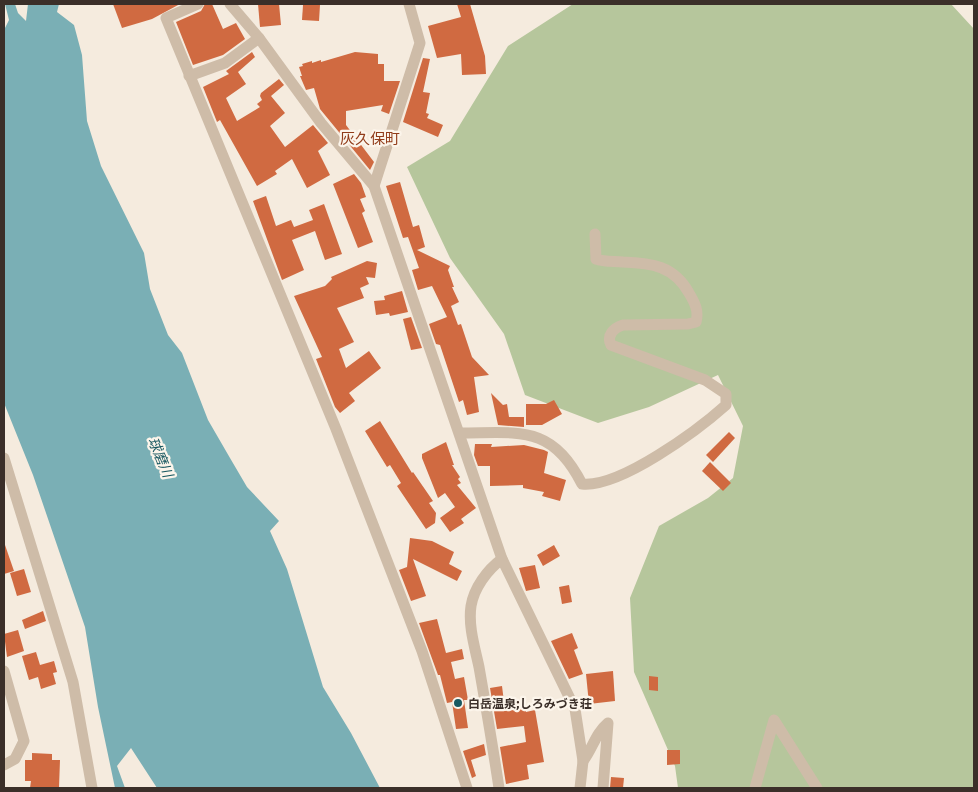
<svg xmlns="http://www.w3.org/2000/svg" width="978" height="792" viewBox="0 0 978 792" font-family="'Golos Text','Noto Sans JP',sans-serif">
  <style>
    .green { fill: #b6c69c }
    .water { fill: #7aafb5 }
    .building { fill: #d06a41 }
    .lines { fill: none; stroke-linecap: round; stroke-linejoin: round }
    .minor { stroke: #cebca8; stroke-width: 11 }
    .poi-dot { fill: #1a5961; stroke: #fcf5eb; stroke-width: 2 }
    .labels { text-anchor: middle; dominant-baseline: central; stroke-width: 4.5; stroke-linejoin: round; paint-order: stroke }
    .poi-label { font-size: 12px; font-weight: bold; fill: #3b2f29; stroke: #fcf5eb; text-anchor: start }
    .water-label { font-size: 14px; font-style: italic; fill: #1a5961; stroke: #fcf5eb }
    .quarter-label { font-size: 15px; fill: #913c1a; stroke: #fcf5eb }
  </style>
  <rect width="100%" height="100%" fill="#f5ebde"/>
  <polygon class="green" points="573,4 951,4 974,29 974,788 678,788 675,766 634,672 630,598 659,526 708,498 733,478 743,426 718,375 649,407 598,423 525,395 504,334 450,258 407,167 450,141 508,46"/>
  <polygon class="water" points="5,4 15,4 18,13 26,21 28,4 59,4 57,12 74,25 82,55 87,121 101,166 144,253 150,289 168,335 182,353 208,420 230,458 247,487 279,521 270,531 287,569 323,687 351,733 380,788 157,788 131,748 117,766 125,788 115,788 98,707 85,627 33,475 4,403 4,30 9,20"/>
  <g class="building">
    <polygon points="113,4 180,4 152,19 122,28"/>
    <polygon points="205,4 212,4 223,29 236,23 245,39 223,55 193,65 176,22 201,11"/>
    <polygon points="258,4 279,4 281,25 260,27"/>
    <polygon points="457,4 470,4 485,56 486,74 462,75 461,54 437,58 428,26 461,17"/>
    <polygon points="303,5 320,5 319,21 302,20"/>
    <polygon points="252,52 255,57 238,72 246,84 226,98 237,121 260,107 257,104 262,100 260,96 261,93 279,79 284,85 271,96 285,113 270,126 285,147 313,125 328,143 318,151 330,175 307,188 292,159 275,171 277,174 257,186 220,120 217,122 203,87 229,74 226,71"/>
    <polygon points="355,52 378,54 378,64 384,64 384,81 400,81 389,114 381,111 383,105 346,111 346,125 374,162 370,170 320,109 314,88 306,90 300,76 302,76 299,67 303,66 302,64 312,61 312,63 321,60 321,62"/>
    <polygon points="423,58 430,59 423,92 430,93 426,113 429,114 427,118 443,125 438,137 403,122"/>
    <polygon points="354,174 361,183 366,197 360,199 365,211 362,213 373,242 358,248 333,184"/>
    <polygon points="400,182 413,227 419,225 425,247 417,250 450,266 448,270 454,287 452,287 459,302 451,306 458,325 461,324 472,357 489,375 474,377 479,412 467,415 463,400 459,402 440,345 436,344 429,324 447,317 432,286 418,290 412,270 419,268 408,237 403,238 386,186"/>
    <polygon points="266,196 276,226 291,220 294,227 313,220 309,210 324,204 342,254 325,260 315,231 292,240 304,270 282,280 253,201"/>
    <polygon points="367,261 377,263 375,278 366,277 369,284 360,288 364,298 337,308 354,342 339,349 346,368 369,351 381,368 349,393 355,401 340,413 335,407 316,359 322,357 294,296 325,286 332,279 331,277"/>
    <polygon points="402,291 408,312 390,316 389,313 376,315 374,301 385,300 384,296"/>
    <polygon points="411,317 422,348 411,350 403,319"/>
    <polygon points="491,393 503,405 507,404 509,417 524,417 524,427 498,425"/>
    <polygon points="554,400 562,414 542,425 526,425 526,404 546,404"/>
    <polygon points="380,421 412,473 413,472 433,501 429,503 436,513 435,523 426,529 397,486 401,483 390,465 387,467 365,431"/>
    <polygon points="729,432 735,438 713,462 706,455"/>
    <polygon points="446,442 454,465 452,465 460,477 458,479 461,483 457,485 476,508 461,519 464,523 450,532 440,518 455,507 445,493 438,498 422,458 422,454"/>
    <polygon points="475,444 492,444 491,447 524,445 544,450 548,452 544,473 566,480 560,501 542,496 544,492 523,488 523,485 490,486 490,466 478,466 474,455"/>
    <polygon points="710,462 731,483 723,491 702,471"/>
    <polygon points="410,538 432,541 454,552 449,564 462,571 457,581 413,559 426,596 411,601 399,570 407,567"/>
    <polygon points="5,545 14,571 4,574 4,546"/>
    <polygon points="554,545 560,556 543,566 537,555"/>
    <polygon points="535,565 540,588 526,591 519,568"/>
    <polygon points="24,569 31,592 17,596 10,573"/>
    <polygon points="569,585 572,602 562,604 559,587"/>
    <polygon points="43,611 46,621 25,629 22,620"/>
    <polygon points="437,619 446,653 462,649 464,659 451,662 455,679 464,677 468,700 464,700 468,728 456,729 452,702 447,703 440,675 438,675 419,623"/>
    <polygon points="18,630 24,651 7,657 4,634"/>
    <polygon points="572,633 578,648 574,650 583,674 569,679 551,641"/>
    <polygon points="36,652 40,665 54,661 57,672 53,673 56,684 41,689 38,677 29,680 22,656"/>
    <polygon points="613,671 615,701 589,704 586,674"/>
    <polygon points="649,676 658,677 658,691 649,690"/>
    <polygon points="502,686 504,702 525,699 526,712 535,710 544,762 527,765 529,779 506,784 500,747 526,742 524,726 497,729 490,688"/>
    <polygon points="484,744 486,755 471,760 476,776 472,778 463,751"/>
    <polygon points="667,750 680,750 680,764 667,765"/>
    <polygon points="32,753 52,754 52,760 60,760 59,788 30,788 31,781 25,781 25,760 32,760"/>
    <polygon points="611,777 624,778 623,788 610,788"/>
  </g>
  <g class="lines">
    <g class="minor">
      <polyline points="198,4 166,18 336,429 422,651 467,788"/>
      <polyline points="230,4 259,38 321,123 374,186 502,559 575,709 583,761 580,788"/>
      <polyline points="189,76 225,63 259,38"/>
      <polyline points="374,186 420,43 409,4"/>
      <path d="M460,433C519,433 552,424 582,484C620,488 698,430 726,405V394L705,380L611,345C606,335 614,328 623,325L688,324L696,322C699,311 695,303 689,293C674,266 652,263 623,262C614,261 604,262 596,259L595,234"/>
      <polyline points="4,458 73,682 92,788"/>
      <polyline points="4,671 24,741 15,759 4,765"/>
      <path d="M583,761C593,748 595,734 608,723L603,788"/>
      <path d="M499,788C493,748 486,707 479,667C475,648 468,626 471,606C474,588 487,570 502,559"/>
      <polyline points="755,788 774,720 817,788"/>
    </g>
  </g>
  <circle class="poi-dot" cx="458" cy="703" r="5"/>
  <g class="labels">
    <g class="poi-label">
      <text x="468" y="703">白岳温泉;しろみづき荘</text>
    </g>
    <g class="water-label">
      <text transform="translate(161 457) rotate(67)">球磨川</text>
    </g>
    <g class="quarter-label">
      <text x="370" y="138">灰久保町</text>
    </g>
  </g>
  <rect width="978" height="792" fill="none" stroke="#3b2f29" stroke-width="10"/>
</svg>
